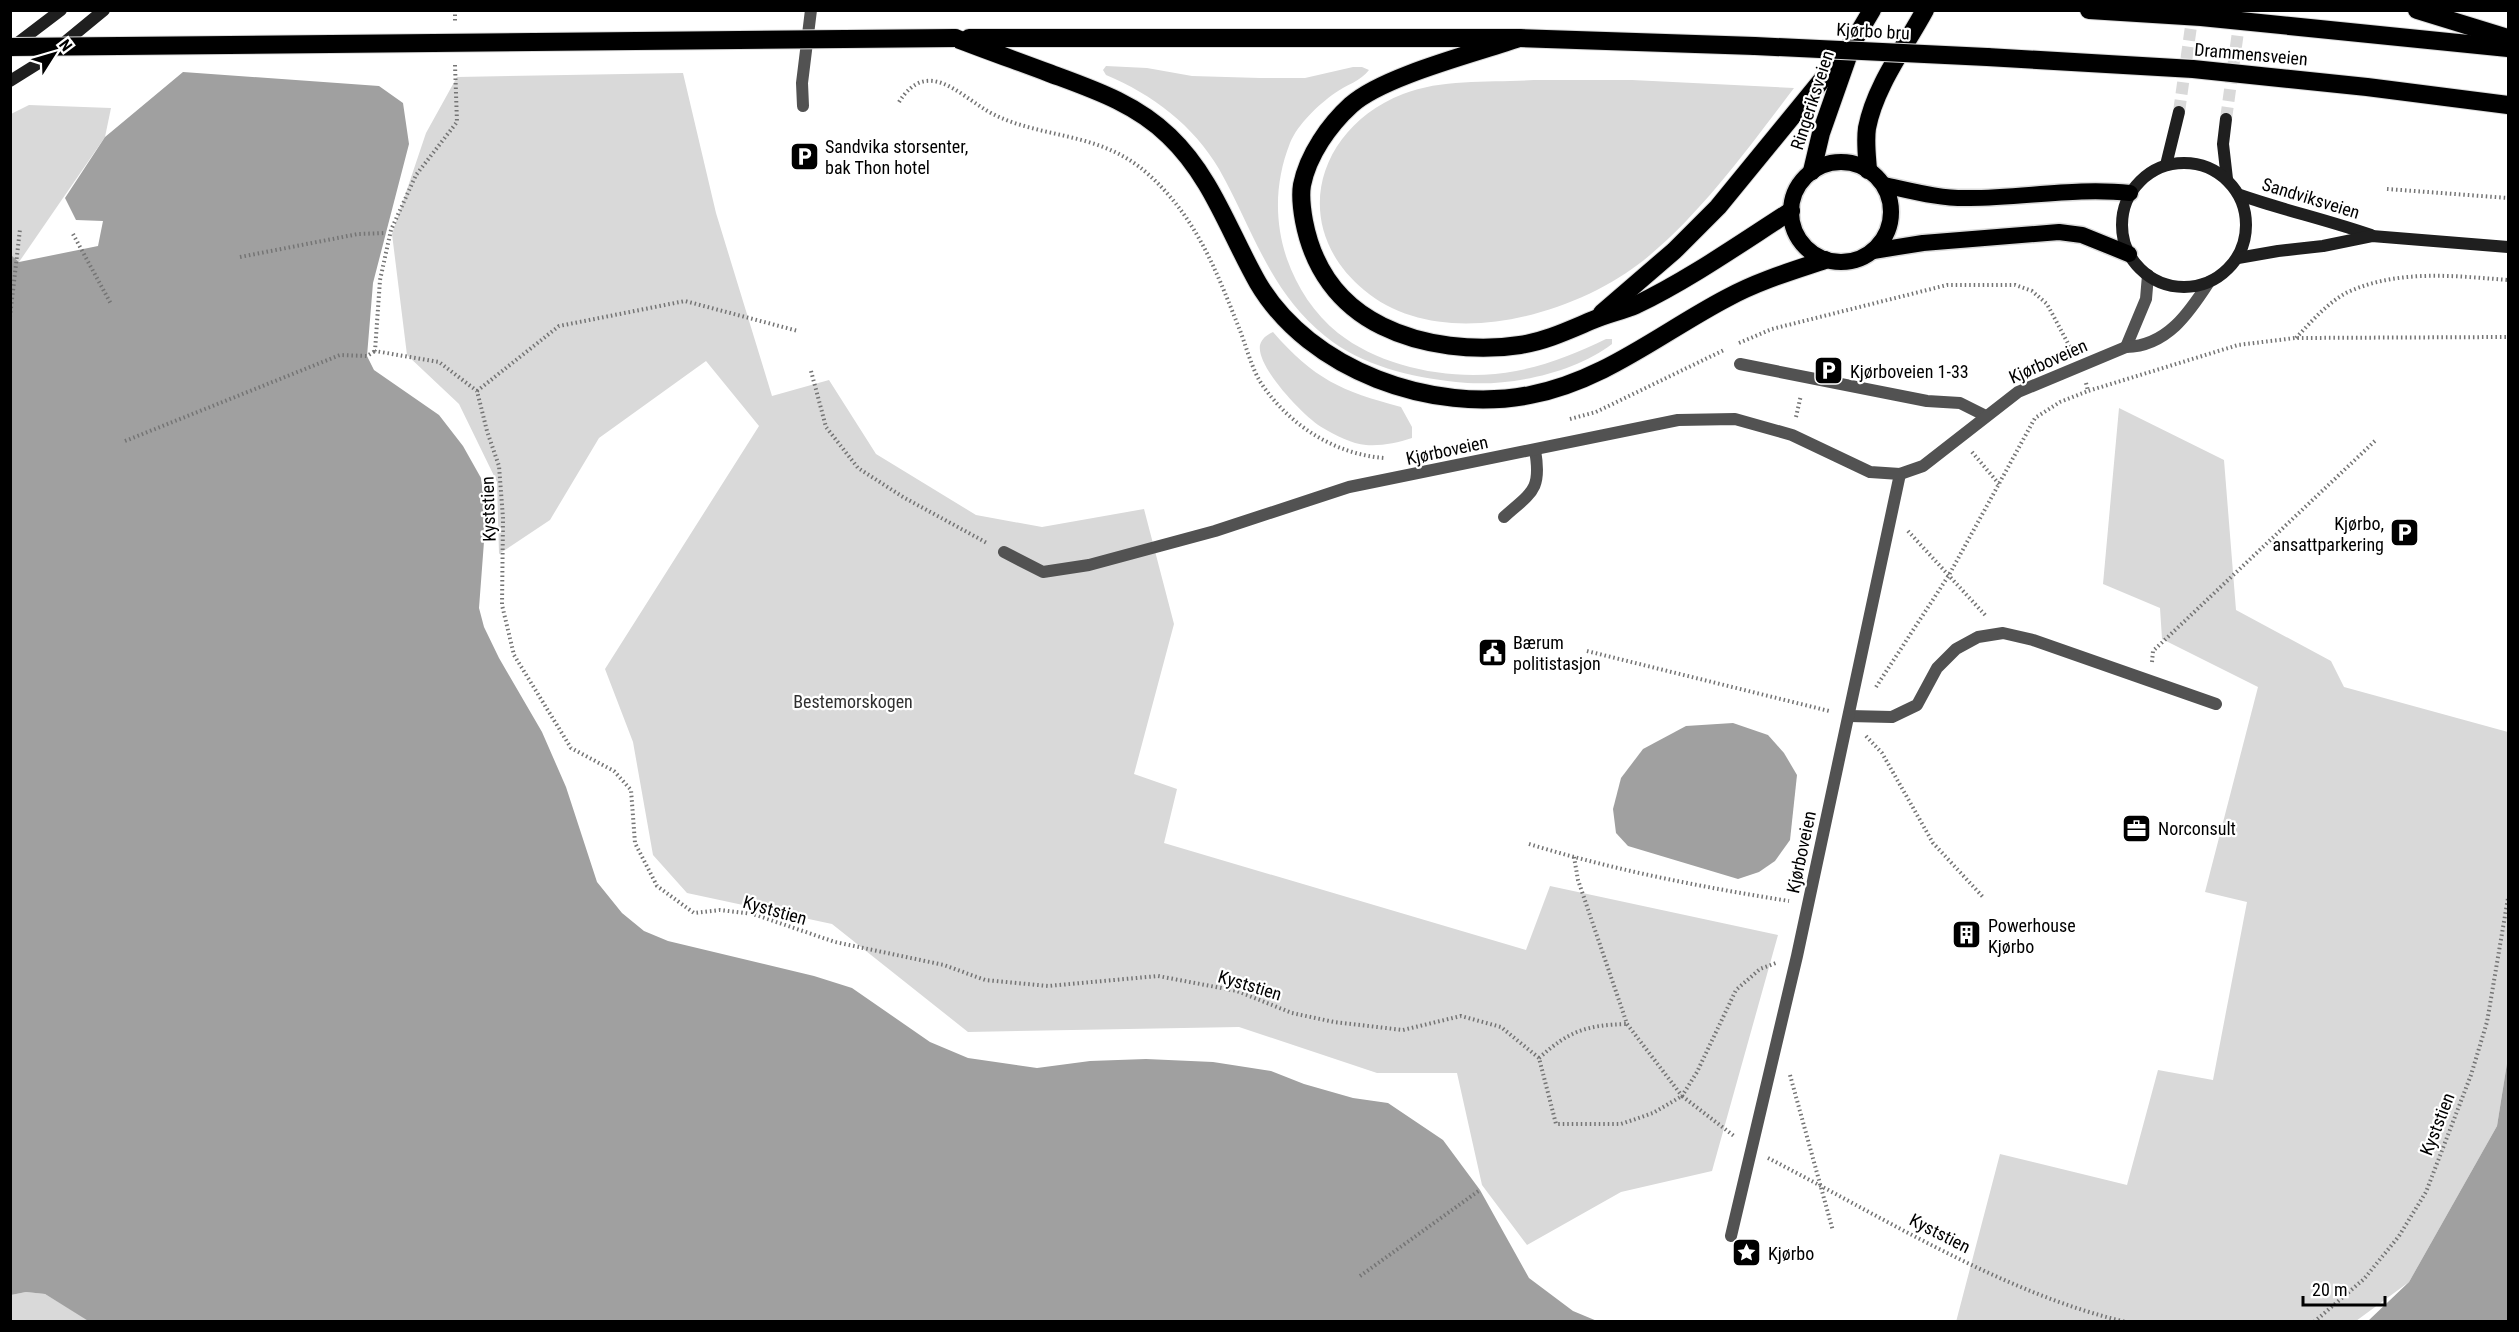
<svg xmlns="http://www.w3.org/2000/svg" width="2519" height="1332" viewBox="0 0 2519 1332" font-family="'Roboto Condensed',sans-serif">
  <style>
    .green { fill: #d9d9d9 }
    .water { fill: #a0a0a0 }
    .lines { fill: none; stroke-linecap: round; stroke-linejoin: round }
    .secondary-tunnel { stroke: #d9d9d9; stroke-width: 12; stroke-dasharray: 12 6; stroke-linecap: butt }
    .trunk-casing { stroke: #dbdbdb; stroke-width: 19 }
    .motorway-casing { stroke: #dbdbdb; stroke-width: 20 }
    .path { stroke: #747474; stroke-width: 4; stroke-dasharray: 1.5 3; stroke-linecap: butt }
    .service { stroke: #525252; stroke-width: 12 }
    .minor { stroke: #525252; stroke-width: 12 }
    .secondary { stroke: #1f1f1f; stroke-width: 12 }
    .trunk { stroke: #000; stroke-width: 16 }
    .motorway { stroke: #000; stroke-width: 18 }
    .motorway-bridge-casing { stroke: #dbdbdb; stroke-width: 20; stroke-linecap: butt }
    .motorway-bridge { stroke: #000; stroke-width: 18 }
    .labels { text-anchor: middle; dominant-baseline: central; stroke-width: 4.5; stroke-linejoin: round; paint-order: stroke }
    .street-label { font-size: 18px; fill: #000; stroke: #fff }
    .poi-label { font-size: 18px; fill: #000; stroke: #fff; text-anchor: start }
    .park-label { font-size: 18px; fill: #303030; stroke: #fff }
  </style>
  <rect width="100%" height="100%" fill="#fff"/>
  <g class="green">
    <path d="M1106,66L1147,68L1192,76L1260,78H1305L1353,67H1362L1369,70C1361,81 1346,85 1335,93C1318,105 1298,124 1290,143C1275,181 1274,221 1287,259C1297,287 1314,314 1338,333C1385,370 1459,382 1516,371C1548,365 1577,353 1606,339H1612V344C1573,374 1505,388 1456,382C1411,377 1362,366 1325,336C1269,291 1253,229 1219,169C1194,126 1152,94 1106,75L1103,70Z"/>
    <polygon points="683,73 716,213 772,396 829,380 876,454 976,515 1042,527 1144,509 1174,624 1134,774 1177,789 1164,843 1526,950 1550,886 1778,935 1712,1171 1621,1192 1527,1245 1482,1185 1457,1073 1377,1073 1239,1027 968,1032 832,924 687,893 653,855 633,742 605,669 759,426 706,361 599,438 550,520 499,554 497,482 459,404 407,355 392,234 426,133 457,77"/>
    <path d="M1534,80H1632L1794,88C1750,146 1701,214 1644,260C1574,316 1440,354 1364,290C1288,227 1316,128 1403,94C1444,78 1491,83 1534,80Z"/>
    <polygon points="29,105 111,108 105,137 19,262 11,255 11,114"/>
    <path d="M1273,332C1314,379 1341,391 1401,407L1412,427V438C1397,443 1382,446 1366,445C1352,444 1335,435 1323,428C1305,418 1256,367 1260,345C1262,338 1267,335 1273,332Z"/>
    <polygon points="2119,408 2224,460 2236,610 2331,661 2344,687 2508,732 2508,1057 2497,1126 2409,1282 2356,1321 1956,1322 2000,1154 2127,1185 2158,1070 2213,1080 2247,902 2205,892 2258,687 2162,639 2160,608 2103,584"/>
    <polygon points="26,1292 45,1294 90,1321 11,1322 11,1295"/>
  </g>
  <g class="water">
    <polygon points="183,72 379,86 403,103 409,144 373,283 367,356 374,370 439,415 463,446 481,478 486,515 479,608 484,627 499,658 542,732 566,787 597,882 622,913 644,931 668,941 814,976 852,988 930,1042 968,1058 1037,1068 1090,1061 1146,1059 1213,1062 1271,1071 1304,1084 1353,1098 1388,1103 1443,1140 1480,1190 1529,1278 1573,1311 1597,1321 90,1322 45,1294 26,1292 11,1295 11,255 19,262 98,246 103,221 76,220 65,198 105,137"/>
    <polygon points="1733,723 1768,735 1784,753 1797,775 1790,840 1775,861 1759,872 1738,879 1628,846 1616,833 1613,809 1621,778 1643,749 1686,726"/>
    <polygon points="2508,1057 2508,1321 2368,1321 2409,1282 2497,1126"/>
  </g>
  <g class="lines">
    <g class="secondary-tunnel">
      <polyline points="2179,112 2193,12"/>
      <polyline points="2226,119 2241,10"/>
    </g>
    <defs>
      <g id="trunk">
        <circle cx="1841" cy="212" r="50"/>
        <path d="M1884,185C1912,191 1941,199 1970,198C2023,198 2077,187 2130,193"/>
        <polyline points="1873,251 1923,243 2059,232 2082,235 2129,254"/>
      </g>
      <g id="motorway">
        <polyline points="2089,10 2201,17 2508,48"/>
        <polyline points="2417,10 2508,38"/>
        <path d="M955,38C986,50 1017,61 1049,73C1092,89 1135,103 1169,136C1212,177 1229,232 1258,283C1310,371 1433,414 1530,395C1604,381 1662,332 1727,298C1758,281 1792,271 1825,260"/>
        <polyline points="969,38 1519,38 1755,46"/>
        <path d="M1519,38C1476,53 1383,76 1351,105C1329,125 1308,155 1302,185C1300,197 1302,210 1304,221C1313,268 1339,305 1382,326C1422,346 1476,352 1520,345C1546,341 1569,330 1593,320C1607,314 1622,311 1636,305C1690,279 1741,243 1791,211"/>
        <polyline points="1987,57 2193,69 2367,87 2508,105"/>
        <path d="M1868,170C1867,156 1865,142 1867,128C1875,86 1905,47 1925,10"/>
        <polyline points="1812,171 1821,133 1853,42 1872,10"/>
        <polyline points="1602,313 1674,251 1718,207 1853,42"/>
      </g>
    </defs>
    <use href="#trunk" class="trunk-casing"/>
    <use href="#motorway" class="motorway-casing"/>
    <g class="path">
      <polyline points="455,10 455,22"/>
      <polyline points="455,65 457,122 416,175 391,230 380,280 375,351 439,362 477,391 487,431 499,466 503,518 502,605 514,655 571,748 614,771 631,790 635,843 657,886 694,913 720,910 753,914 835,942 944,965 985,980 1048,986 1158,976 1237,991 1292,1013 1334,1022 1403,1030 1461,1016 1501,1027 1539,1058 1556,1124 1621,1124 1653,1113 1682,1096 1734,1136"/>
      <path d="M899,102C927,58 957,93 989,112C1041,140 1099,130 1148,174C1196,217 1216,270 1239,328C1246,345 1251,367 1261,383C1289,425 1334,454 1384,458"/>
      <polyline points="2387,189 2508,198"/>
      <polyline points="73,234 111,304"/>
      <polyline points="240,257 358,234 386,233"/>
      <polyline points="10,317 20,229"/>
      <path d="M2296,338C2311,322 2328,302 2348,292C2399,269 2455,276 2508,280"/>
      <polyline points="1739,343 1772,329 1947,285 2015,285 2032,291 2047,304 2071,349"/>
      <polyline points="811,371 826,427 858,468 903,497 987,543"/>
      <polyline points="2086,383 2088,391 2238,345 2295,338 2508,337"/>
      <polyline points="477,391 559,326 685,301 798,331"/>
      <polyline points="1796,417 1801,395"/>
      <polyline points="1570,419 1596,412 1724,350"/>
      <polyline points="125,441 340,355 367,356 375,351"/>
      <polyline points="1972,452 1999,484"/>
      <polyline points="1908,531 1986,616"/>
      <polyline points="1587,651 1829,711"/>
      <polyline points="2152,662 2153,651 2377,439"/>
      <polyline points="1876,687 1949,575 2035,418 2060,402 2088,391"/>
      <polyline points="1866,736 1882,753 1933,843 1983,897"/>
      <path d="M1529,844C1614,870 1701,887 1789,901"/>
      <polyline points="1574,857 1578,880 1627,1024 1682,1096 1697,1072 1736,990 1760,969 1776,963"/>
      <path d="M1539,1058C1569,1031 1586,1025 1627,1024"/>
      <polyline points="1790,1075 1833,1231"/>
      <path d="M1768,1158C1881,1216 2002,1293 2126,1322"/>
      <polyline points="1360,1276 1480,1190"/>
      <polyline points="2314,1322 2364,1279 2399,1236 2426,1192 2471,1075 2487,1022 2508,898"/>
    </g>
    <g class="service">
      <polyline points="803,106 802,83 811,10"/>
      <polyline points="1740,364 1927,401 1960,403 1986,416"/>
      <path d="M1504,517C1532,492 1542,490 1535,450"/>
      <polyline points="1849,716 1892,717 1917,705 1937,668 1956,649 1978,637 2003,633 2033,640 2216,704"/>
      <polyline points="1731,1236 1797,956 1900,474"/>
    </g>
    <g class="minor">
      <polyline points="2126,347 2146,299 2148,275"/>
      <path d="M1004,552L1043,572L1089,565L1215,531L1349,487L1678,420L1735,419L1792,435L1870,472L1900,474L1923,466L2018,392L2126,347C2167,346 2189,313 2209,282"/>
    </g>
    <g class="secondary">
      <polyline points="11,48 61,10"/>
      <polyline points="10,81 42,61 104,10"/>
      <polyline points="2226,119 2223,144 2227,179"/>
      <circle cx="2184" cy="225" r="62"/>
      <polyline points="2166,165 2179,112"/>
      <path d="M2240,195C2283,210 2328,220 2371,235"/>
      <polyline points="2238,258 2278,251 2323,246 2372,236 2508,247"/>
    </g>
    <use href="#trunk" class="trunk"/>
    <use href="#motorway" class="motorway"/>
    <defs>
      <g id="motorway-bridge">
        <polyline points="1755,46 1987,57"/>
        <polyline points="10,47 955,38"/>
      </g>
    </defs>
    <use href="#motorway-bridge" class="motorway-bridge-casing"/>
    <use href="#motorway-bridge" class="motorway-bridge"/>
  </g>
  <defs>
    <symbol id="parking-square" viewBox="-11 -11 22 22"><rect x="-9" y="-9" width="18" height="18" rx="4" fill="#000" stroke="#fff"/><path d="M-3.5-5.5H1a3.5 3.5 0 0 1 0 7H-1V5.5H-3.5ZM-1-3.4V-.6H.8a1.4 1.4 0 0 0 0-2.8Z" fill="#fff"/></symbol>
    <symbol id="civic-square" viewBox="-11 -11 22 22"><rect x="-9" y="-9" width="18" height="18" rx="4" fill="#000" stroke="#fff"/><path d="M-.6-6.5H3V-4.5H.6V-3L4-1V1h2V6H-6V1h2V-1L-.6-3ZM-1.2 2.5V6h2.4V2.5Z" fill="#fff"/></symbol>
    <symbol id="office-square" viewBox="-11 -11 22 22"><rect x="-9" y="-9" width="18" height="18" rx="4" fill="#000" stroke="#fff"/><path d="M-6-3h4V-5.5h4V-3h4V5H-6ZM-1-4.5V-3h2v-1.5ZM-6 0V1H6V0Z" fill="#fff"/></symbol>
    <symbol id="building-square" viewBox="-11 -11 22 22"><rect x="-9" y="-9" width="18" height="18" rx="4" fill="#000" stroke="#fff"/><path d="M-4-6H4V6H1V3H-1V6H-4ZM-2.5-4.3h1.7v1.8h-1.7ZM.8-4.3h1.7v1.8H.8ZM-2.5-1h1.7V.8h-1.7ZM.8-1h1.7V.8H.8Z" fill="#fff"/></symbol>
    <symbol id="sight-square" viewBox="-11 -11 22 22"><rect x="-9" y="-9" width="18" height="18" rx="4" fill="#000" stroke="#fff"/><path d="M0-6L1.8-2.2L6-1.7L2.9 1.2L3.7 5.4L0 3.3L-3.7 5.4L-2.9 1.2L-6-1.7L-1.8-2.2Z" fill="#fff"/></symbol>
  </defs>
  <g fill-rule="evenodd">
    <use href="#parking-square" x="788" y="140" width="33" height="33"/>
    <use href="#parking-square" x="1812" y="354" width="33" height="33"/>
    <use href="#parking-square" x="2388" y="516" width="33" height="33"/>
    <use href="#civic-square" x="1476" y="636" width="33" height="33"/>
    <use href="#office-square" x="2120" y="812" width="33" height="33"/>
    <use href="#building-square" x="1950" y="918" width="33" height="33"/>
    <use href="#sight-square" x="1730" y="1236" width="33" height="33"/>
  </g>
  <g class="labels">
    <g class="street-label">
      <text transform="translate(1873 31) rotate(3)">Kjørbo bru</text>
      <text transform="translate(2251 54) rotate(5)">Drammensveien</text>
      <text transform="translate(1812 100) rotate(-72)">Ringeriksveien</text>
      <text transform="translate(2311 198) rotate(17)">Sandviksveien</text>
      <text transform="translate(2048 361) rotate(-24)">Kjørboveien</text>
      <text transform="translate(1447 450) rotate(-12)">Kjørboveien</text>
      <text transform="translate(488 509) rotate(-92)">Kyststien</text>
      <text transform="translate(1801 852) rotate(-78)">Kjørboveien</text>
      <text transform="translate(775 910) rotate(16)">Kyststien</text>
      <text transform="translate(1250 985) rotate(17)">Kyststien</text>
      <text transform="translate(2437 1124) rotate(-69)">Kyststien</text>
      <text transform="translate(1940 1233) rotate(27)">Kyststien</text>
    </g>
    <g class="poi-label">
      <text x="825" y="146">Sandvika storsenter,<tspan x="825" dy="21">bak Thon hotel</tspan></text>
      <text x="1850" y="371">Kjørboveien 1-33</text>
      <text x="2384" y="523" text-anchor="end">Kjørbo,<tspan x="2384" dy="21">ansattparkering</tspan></text>
      <text x="1513" y="642">Bærum<tspan x="1513" dy="21">politistasjon</tspan></text>
      <text x="2158" y="828">Norconsult</text>
      <text x="1988" y="925">Powerhouse<tspan x="1988" dy="21">Kjørbo</tspan></text>
      <text x="1768" y="1253">Kjørbo</text>
    </g>
    <g class="park-label">
      <text x="853" y="701">Bestemorskogen</text>
    </g>
  </g>
  <rect width="2519" height="1332" fill="none" stroke="#000000" stroke-width="24"/>
  <g transform="translate(54 54) rotate(53)" stroke="#ffffff" stroke-width="4.5" paint-order="stroke">
  <path d="M0-4.5L10 22L0 15L-10 22Z" fill="#000000"/>
  <text y="-9" font-size="16" font-weight="bold" text-anchor="middle" fill="#000000">N</text>
  </g>
  <path d="M2303 1296v9h82v-9" fill="none" stroke="#000000" stroke-width="3"/>
  <text x="2312" y="1296" font-size="18" fill="#000000" stroke="#ffffff" stroke-width="4.5" paint-order="stroke">20 m</text>
</svg>
